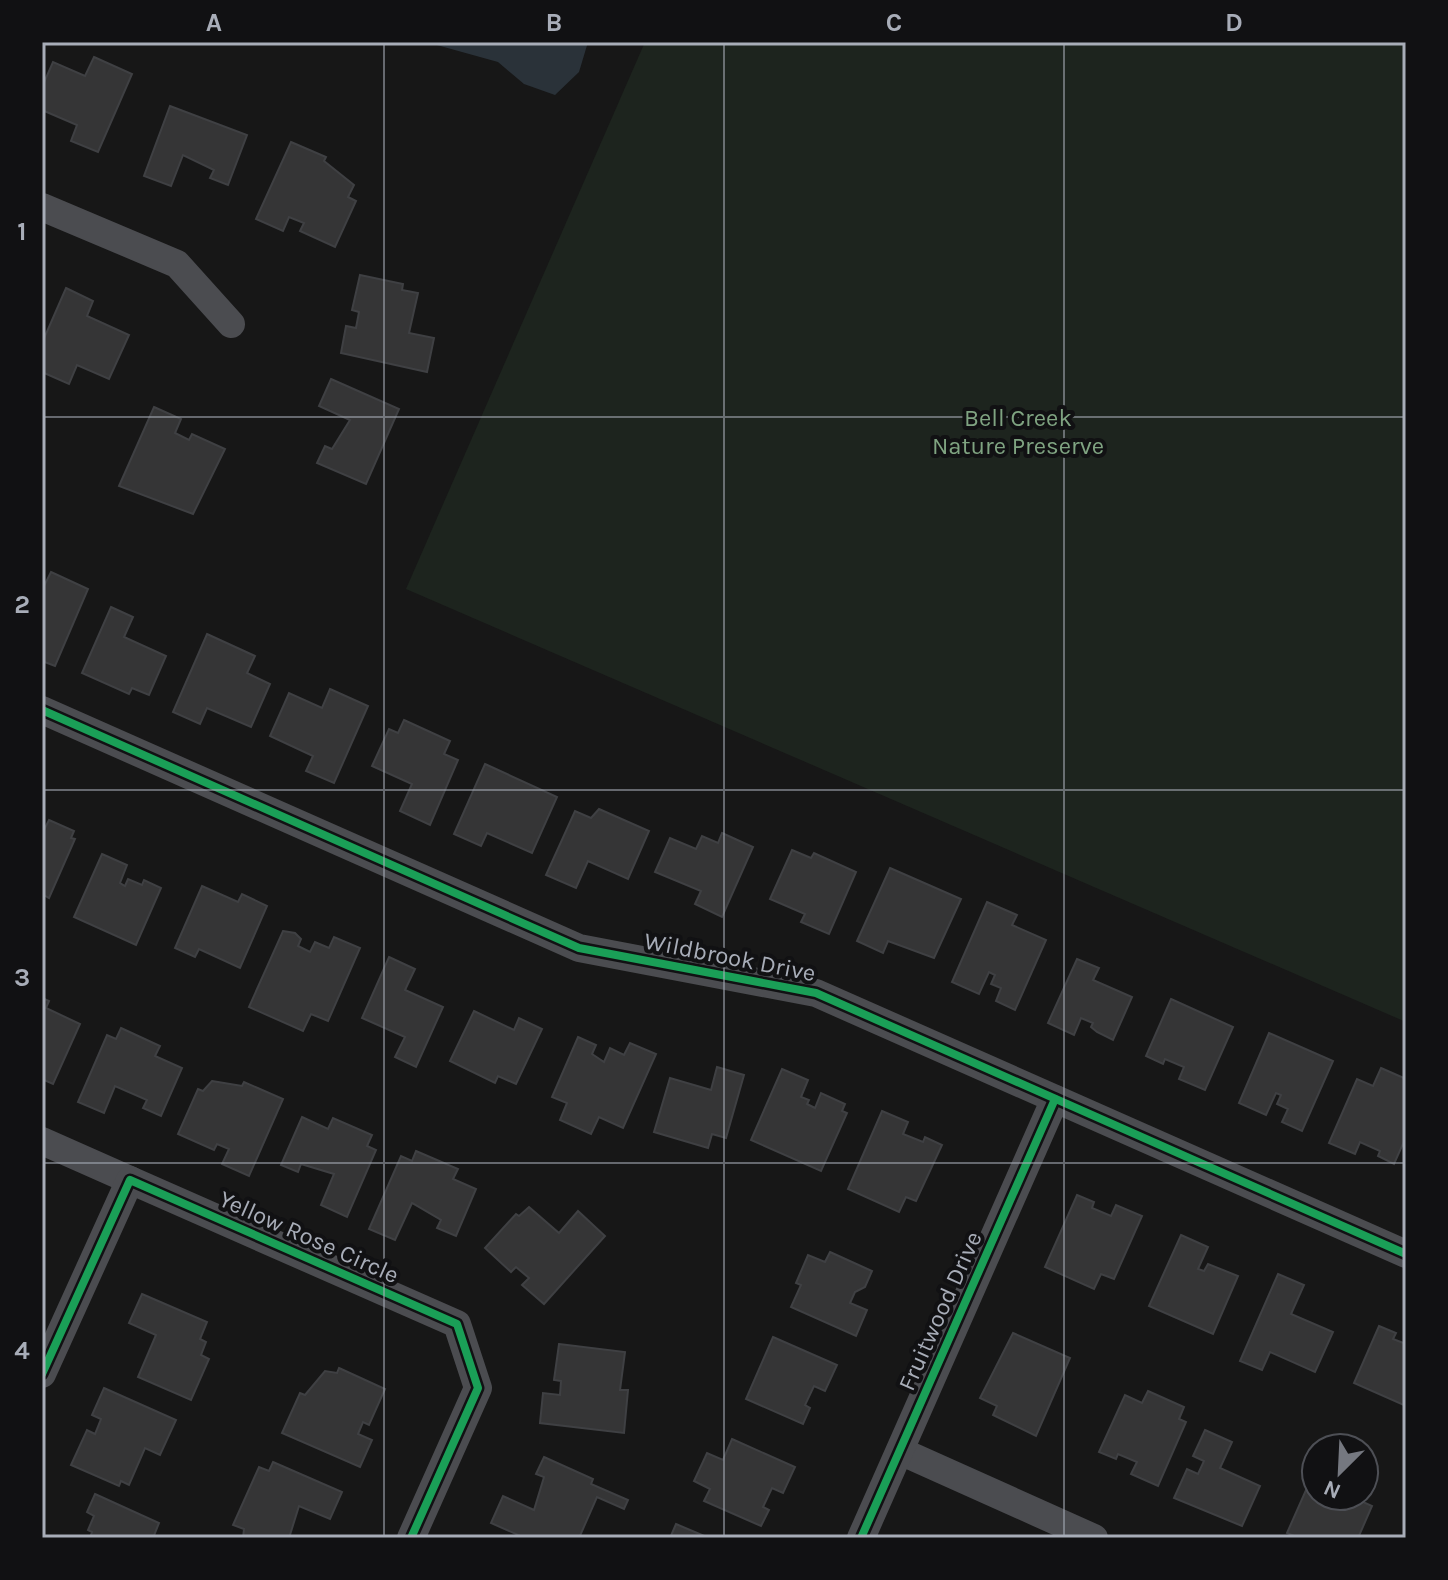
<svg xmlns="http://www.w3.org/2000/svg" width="1448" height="1580" viewBox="0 0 1448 1580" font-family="Karla,sans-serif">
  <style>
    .green { fill: #1d241e }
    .water { fill: #2a3239 }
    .building { fill: #353536; stroke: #3f4043; stroke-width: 2 }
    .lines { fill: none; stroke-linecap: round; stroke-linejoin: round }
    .minor { stroke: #4b4c50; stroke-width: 28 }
    .cycleway-casing { stroke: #111113; stroke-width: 13 }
    .cycleway { stroke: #1a9f57; stroke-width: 8 }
    .grid { fill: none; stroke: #a8adb8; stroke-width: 2; stroke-opacity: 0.55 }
    .labels { text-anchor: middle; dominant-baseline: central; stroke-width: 8; stroke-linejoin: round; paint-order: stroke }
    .park-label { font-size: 24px; fill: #7fa381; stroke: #111113 }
    .street-label { font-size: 24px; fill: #a8adb8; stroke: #111113 }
    .neatline { fill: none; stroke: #a8adb8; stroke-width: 3 }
    .grid-label { font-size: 26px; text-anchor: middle; font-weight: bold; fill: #a8adb8 }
  </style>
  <rect width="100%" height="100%" fill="#171717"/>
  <polygon class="green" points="645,42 1406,42 1406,1022 406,589"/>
  <polygon class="water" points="426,42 588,42 579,72 555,95 524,84 498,62"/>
  <g class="building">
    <polygon points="94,57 132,74 98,152 71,141 77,125 42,110 42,87 53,62 85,76"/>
    <polygon points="170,106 247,135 228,185 210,178 214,170 183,155 171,186 144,176"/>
    <polygon points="291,142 326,157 324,161 354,185 348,197 356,201 335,247 300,231 304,223 289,217 283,231 256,219"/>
    <polygon points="360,275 403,284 402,290 418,293 409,333 434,338 427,372 341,353 346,326 356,328 359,312 352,310"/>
    <polygon points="66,288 93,301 87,316 129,335 109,379 77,365 69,384 42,372 42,343"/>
    <polygon points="331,379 399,409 366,484 317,463 325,446 332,449 350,420 319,406"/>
    <polygon points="154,407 181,419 175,433 189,440 192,434 225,449 193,514 119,486"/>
    <polygon points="51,572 88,589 55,666 42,661 42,590"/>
    <polygon points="111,607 133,617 124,637 166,656 149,695 132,688 129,694 82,673"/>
    <polygon points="207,634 255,656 247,673 270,684 251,727 207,708 200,724 173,712"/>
    <polygon points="330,689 368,706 334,783 306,771 313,756 270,736 289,693 322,708"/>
    <polygon points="404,720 450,741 444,754 458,760 430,825 400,811 412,784 372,766 389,729 398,733"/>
    <polygon points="485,764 557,797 532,853 487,833 481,846 454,834"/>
    <polygon points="599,809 649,831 628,879 588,861 576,888 546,875 575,811 591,818"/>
    <polygon points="49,820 74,831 71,838 75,839 49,898 42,894 42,834"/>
    <polygon points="722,833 753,847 722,917 695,904 701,891 655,872 670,838 696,849 702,836 718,843"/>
    <polygon points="792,850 811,858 814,853 856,872 829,934 801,922 805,914 770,899"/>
    <polygon points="102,854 127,865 120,883 125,886 128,879 142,885 144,880 161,888 136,945 74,917"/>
    <polygon points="890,868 961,899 934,958 888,941 883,953 857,941"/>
    <polygon points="202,886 238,902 242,894 267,906 240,968 199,949 195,957 175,948"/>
    <polygon points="987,902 1017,915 1012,925 1046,940 1015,1010 996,1001 1001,988 991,984 995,975 989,972 979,994 952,982"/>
    <polygon points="283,931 295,933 301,939 298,946 310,952 315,942 329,948 334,937 360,948 328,1021 311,1014 303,1031 249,1007"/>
    <polygon points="389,957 415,969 405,990 443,1007 416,1067 395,1057 405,1037 362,1018"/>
    <polygon points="1077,959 1099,968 1093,980 1132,997 1113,1040 1097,1032 1091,1027 1093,1023 1081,1018 1074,1035 1048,1023"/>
    <polygon points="42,998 49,1001 46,1008 80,1024 53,1084 42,1079"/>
    <polygon points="1171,999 1233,1027 1205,1090 1179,1079 1184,1067 1165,1059 1163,1064 1146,1056"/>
    <polygon points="474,1011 514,1030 519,1018 542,1029 516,1084 498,1076 495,1083 450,1061"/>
    <polygon points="121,1028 160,1046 155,1056 182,1068 161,1116 143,1108 147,1100 115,1086 104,1113 78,1102 107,1035 116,1039"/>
    <polygon points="1269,1033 1333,1061 1302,1131 1282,1122 1288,1109 1277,1104 1281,1095 1276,1093 1266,1115 1239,1103"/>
    <polygon points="578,1037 596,1045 592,1054 604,1062 610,1048 624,1055 630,1043 656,1054 623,1128 599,1117 591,1134 560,1120 567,1103 552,1097"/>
    <polygon points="717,1067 744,1075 726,1138 712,1134 708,1148 654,1132 670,1078 711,1090"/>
    <polygon points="1381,1068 1406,1079 1406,1137 1394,1164 1378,1156 1380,1151 1360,1142 1355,1154 1329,1143 1357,1079 1373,1086"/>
    <polygon points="782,1069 808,1080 801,1097 809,1100 807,1104 815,1108 821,1093 845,1104 842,1111 847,1113 821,1171 751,1140"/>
    <polygon points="212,1081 242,1086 244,1082 283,1099 249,1176 222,1164 229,1149 217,1144 214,1150 178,1134 198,1089 203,1091"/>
    <polygon points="882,1111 908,1122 903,1134 923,1142 925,1137 942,1145 916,1201 906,1197 899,1212 848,1189"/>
    <polygon points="302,1117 328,1129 333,1118 372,1135 367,1146 376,1150 347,1217 321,1205 334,1174 301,1164 298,1172 281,1165"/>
    <polygon points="416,1151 458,1169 453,1179 476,1189 456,1236 437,1228 441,1220 412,1203 395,1240 369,1229 401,1156 412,1161"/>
    <polygon points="1077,1195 1094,1202 1092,1208 1111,1216 1116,1205 1142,1216 1114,1279 1101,1274 1094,1289 1045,1267"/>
    <polygon points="529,1207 559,1233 578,1211 605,1236 544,1304 522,1285 529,1278 516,1267 511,1272 485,1248 516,1214 519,1216"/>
    <polygon points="1181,1235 1208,1247 1198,1269 1204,1271 1208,1264 1238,1276 1213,1334 1149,1306"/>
    <polygon points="830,1252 872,1271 865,1287 855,1292 850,1303 867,1310 856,1336 791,1307 801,1285 796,1283 808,1255 825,1262"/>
    <polygon points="1278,1274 1304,1285 1291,1314 1333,1332 1315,1372 1270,1352 1262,1370 1240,1361"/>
    <polygon points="142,1294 207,1322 200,1339 206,1342 201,1355 209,1359 191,1400 138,1377 156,1335 129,1323"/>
    <polygon points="1379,1326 1396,1333 1393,1339 1406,1344 1406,1406 1354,1383"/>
    <polygon points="1013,1333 1070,1358 1036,1436 993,1415 997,1406 980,1398"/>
    <polygon points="773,1337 837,1365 825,1391 814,1386 805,1405 810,1408 803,1424 746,1399"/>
    <polygon points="559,1344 625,1352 620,1390 628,1390 624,1433 540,1423 543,1393 560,1395 561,1381 554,1380"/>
    <polygon points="339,1368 385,1389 369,1425 363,1422 358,1434 372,1440 360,1467 282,1433 300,1393 305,1395 325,1371 337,1373"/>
    <polygon points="104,1388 176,1420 160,1455 145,1448 129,1485 121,1481 119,1486 71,1465 87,1430 95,1434 101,1419 92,1415"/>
    <polygon points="1148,1391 1184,1407 1179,1419 1186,1422 1158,1486 1131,1474 1137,1462 1118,1454 1116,1459 1099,1452 1125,1395 1142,1403"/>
    <polygon points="1205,1430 1232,1442 1220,1468 1260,1486 1242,1526 1174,1498 1187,1469 1198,1474 1204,1461 1193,1456"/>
    <polygon points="732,1439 795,1467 783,1493 772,1488 763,1507 769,1510 761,1526 704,1501 710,1489 694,1481 707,1453 723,1460"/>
    <polygon points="544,1457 593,1479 591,1484 628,1500 624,1509 597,1497 579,1538 525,1538 491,1523 503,1496 534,1510 544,1477 536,1474"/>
    <polygon points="273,1462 342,1492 330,1519 299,1506 289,1538 243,1538 244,1529 233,1525 259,1467 269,1471"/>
    <polygon points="1306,1490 1345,1508 1350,1496 1372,1506 1358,1538 1299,1538 1287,1533"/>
    <polygon points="95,1494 159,1523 153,1538 90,1538 92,1532 88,1530 94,1516 87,1512"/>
    <polygon points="676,1524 709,1538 670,1538"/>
  </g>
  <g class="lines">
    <g class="minor">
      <polyline points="42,207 177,264 231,324"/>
      <polyline points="42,710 579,948 816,993 1406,1254"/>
      <polyline points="42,1141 130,1180"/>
      <polyline points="42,1374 130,1180 457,1324 478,1388 411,1538"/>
      <polyline points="900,1451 1094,1538"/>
      <polyline points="861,1538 1055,1099"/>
    </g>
    <defs>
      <g id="cycleway">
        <polyline points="42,710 579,948 816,993 1406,1254"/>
        <polyline points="42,1374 130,1180 457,1324 478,1388 411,1538"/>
        <polyline points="861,1538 1055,1099"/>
      </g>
    </defs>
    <use href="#cycleway" class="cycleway-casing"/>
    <use href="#cycleway" class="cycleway"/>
  </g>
  <path class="grid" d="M384,42V1538M724,42V1538M1064,42V1538M42,417H1406M42,790H1406M42,1163H1406"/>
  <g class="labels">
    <g class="park-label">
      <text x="1018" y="418">Bell Creek<tspan x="1018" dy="28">Nature Preserve</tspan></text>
    </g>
    <g class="street-label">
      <text transform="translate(730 957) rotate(11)">Wildbrook Drive</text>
      <text transform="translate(309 1237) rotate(24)">Yellow Rose Circle</text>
      <text transform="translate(940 1311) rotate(-66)">Fruitwood Drive</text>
    </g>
  </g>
  <rect width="1448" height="1580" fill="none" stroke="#111113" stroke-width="88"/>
  <g transform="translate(1340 1472) rotate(204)"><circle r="38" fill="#111113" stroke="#4d4f55" stroke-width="2"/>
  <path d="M0-6L14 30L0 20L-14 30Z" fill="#757880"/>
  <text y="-12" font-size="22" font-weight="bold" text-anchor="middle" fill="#a8adb8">N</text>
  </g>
  <rect x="44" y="44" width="1360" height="1492" class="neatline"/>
  <g class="grid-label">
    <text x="214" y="31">A</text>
    <text x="554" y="31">B</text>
    <text x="894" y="31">C</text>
    <text x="1234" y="31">D</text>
    <text x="22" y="240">1</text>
    <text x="22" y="613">2</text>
    <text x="22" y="986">3</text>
    <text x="22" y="1359">4</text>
  </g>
</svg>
